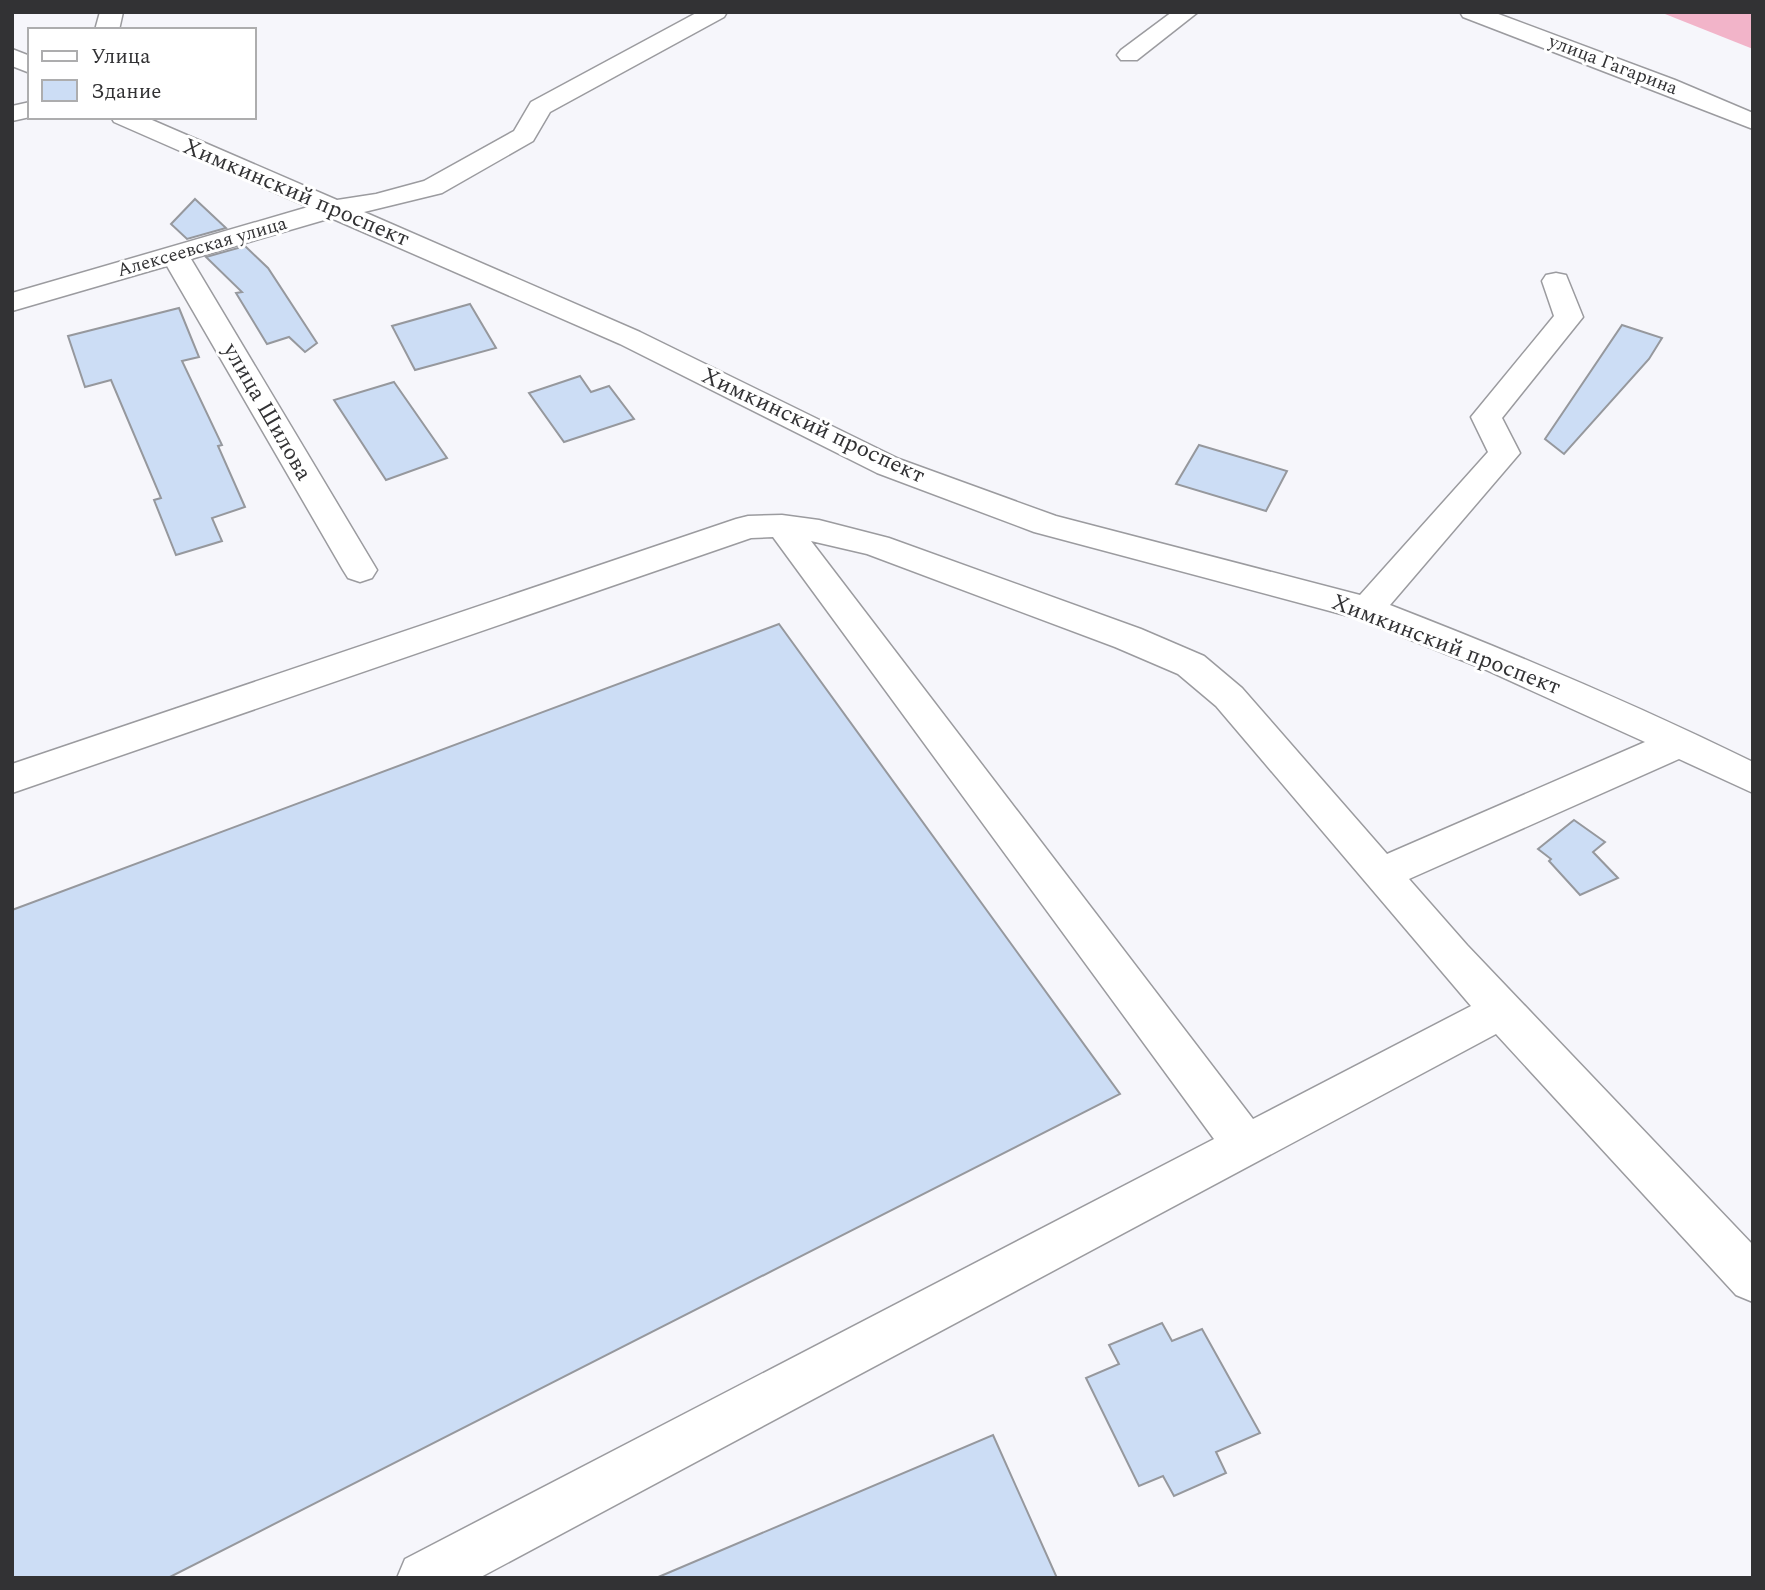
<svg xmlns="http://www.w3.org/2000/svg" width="1765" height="1590" viewBox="0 0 1765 1590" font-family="Spectral,serif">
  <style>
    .green { fill: #f2b4c9 }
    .building { fill: #ccddf5; stroke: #96989d; stroke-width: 2 }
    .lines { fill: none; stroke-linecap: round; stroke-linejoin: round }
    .minor-casing { stroke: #9b9b9f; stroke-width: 3 }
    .minor { fill: #fff; fill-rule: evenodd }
    .labels { text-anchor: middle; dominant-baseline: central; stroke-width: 6; stroke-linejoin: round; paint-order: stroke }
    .far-street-label { font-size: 19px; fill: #323234; stroke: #fff }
    .street-label { font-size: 23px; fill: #323234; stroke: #fff }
  </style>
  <rect width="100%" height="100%" fill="#f6f6fb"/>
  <polygon class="green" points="1660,12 1753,12 1753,49"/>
  <g class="building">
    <polygon points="195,199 226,228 187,239 171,224"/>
    <polygon points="245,246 268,268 317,343 305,352 289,337 267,344 236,293 242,292 206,257"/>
    <polygon points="470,304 496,348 415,370 392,326"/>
    <polygon points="179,308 199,357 182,361 222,445 218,446 245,507 212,518 222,541 176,555 154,500 161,498 111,380 85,387 68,336"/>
    <polygon points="1622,325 1662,338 1649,359 1564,454 1545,439"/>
    <polygon points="580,376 591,392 609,386 634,419 564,442 529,393"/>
    <polygon points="394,382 447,458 386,480 334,400"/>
    <polygon points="1199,445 1287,471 1266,511 1176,484"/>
    <polygon points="779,624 1120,1094 168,1578 12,1578 12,910"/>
    <polygon points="1574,820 1605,842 1593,852 1618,878 1580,895 1549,861 1551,859 1538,849"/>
    <polygon points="1162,1323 1172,1341 1202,1329 1260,1433 1216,1452 1226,1473 1174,1496 1163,1476 1139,1486 1086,1378 1119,1364 1109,1345"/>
    <polygon points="993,1435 1057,1578 656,1578"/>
  </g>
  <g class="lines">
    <defs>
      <g id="minor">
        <polygon points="100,12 123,12 119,30 95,30"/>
        <path d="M698,12H727L724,17L550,112L533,141L442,193L364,212L640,332L899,459L1056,516L1360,595L1488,452L1471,417L1554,316L1542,281L1546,275L1556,273L1566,275L1583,317L1502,418L1520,453L1390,605C1514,653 1634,704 1753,762V793L1679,759L1409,879L1467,945L1753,1245V1302L1736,1295L1496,1034L479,1578H397L405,1559L1214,1139L773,537L751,538L12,793V764L736,519L748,516L782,515L819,520L889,538L1141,629L1204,656L1242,688L1387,854L1645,742L1484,669L1356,618L1034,532L877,473L620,344L331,218L191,259L377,570L372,578L360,582L348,578L343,570L167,266L12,311V293L308,207L114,122L111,117H145L337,200L376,194L424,181L514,131L531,102ZM811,541L867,554L1115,647L1178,674L1216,706L1471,1006L1253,1119Z"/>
        <polygon points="1172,12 1198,12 1137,60 1121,60 1117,55 1121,50"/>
        <polygon points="1460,12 1493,12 1675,80 1753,113 1753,129 1463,17"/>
        <polygon points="12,49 30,56 30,73 12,66"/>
        <polygon points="30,102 30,117 12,121 12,106"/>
      </g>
    </defs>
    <use href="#minor" class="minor-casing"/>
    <use href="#minor" class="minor"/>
  </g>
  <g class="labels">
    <g class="far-street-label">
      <text transform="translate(1613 65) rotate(21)">улица Гагарина</text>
      <text transform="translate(202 247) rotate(-16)">Алексеевская улица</text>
    </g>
    <g class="street-label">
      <text transform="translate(296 193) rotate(23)">Химкинский проспект</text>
      <text transform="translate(267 412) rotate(60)">улица Шилова</text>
      <text transform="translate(813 426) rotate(25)">Химкинский проспект</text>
      <text transform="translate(1446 645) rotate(21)">Химкинский проспект</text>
    </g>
  </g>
  <rect width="1765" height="1590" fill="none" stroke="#323234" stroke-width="28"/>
  <rect x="28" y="28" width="228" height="91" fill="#ffffff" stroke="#adadae" stroke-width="2"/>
  <rect x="42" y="51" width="35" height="10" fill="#ffffff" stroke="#adadae" stroke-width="2"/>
  <text x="91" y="63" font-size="21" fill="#323234">Улица</text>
  <rect x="42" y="80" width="35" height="21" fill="#ccddf5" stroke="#adadae" stroke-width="2"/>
  <text x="91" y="98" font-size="21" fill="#323234">Здание</text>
</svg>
